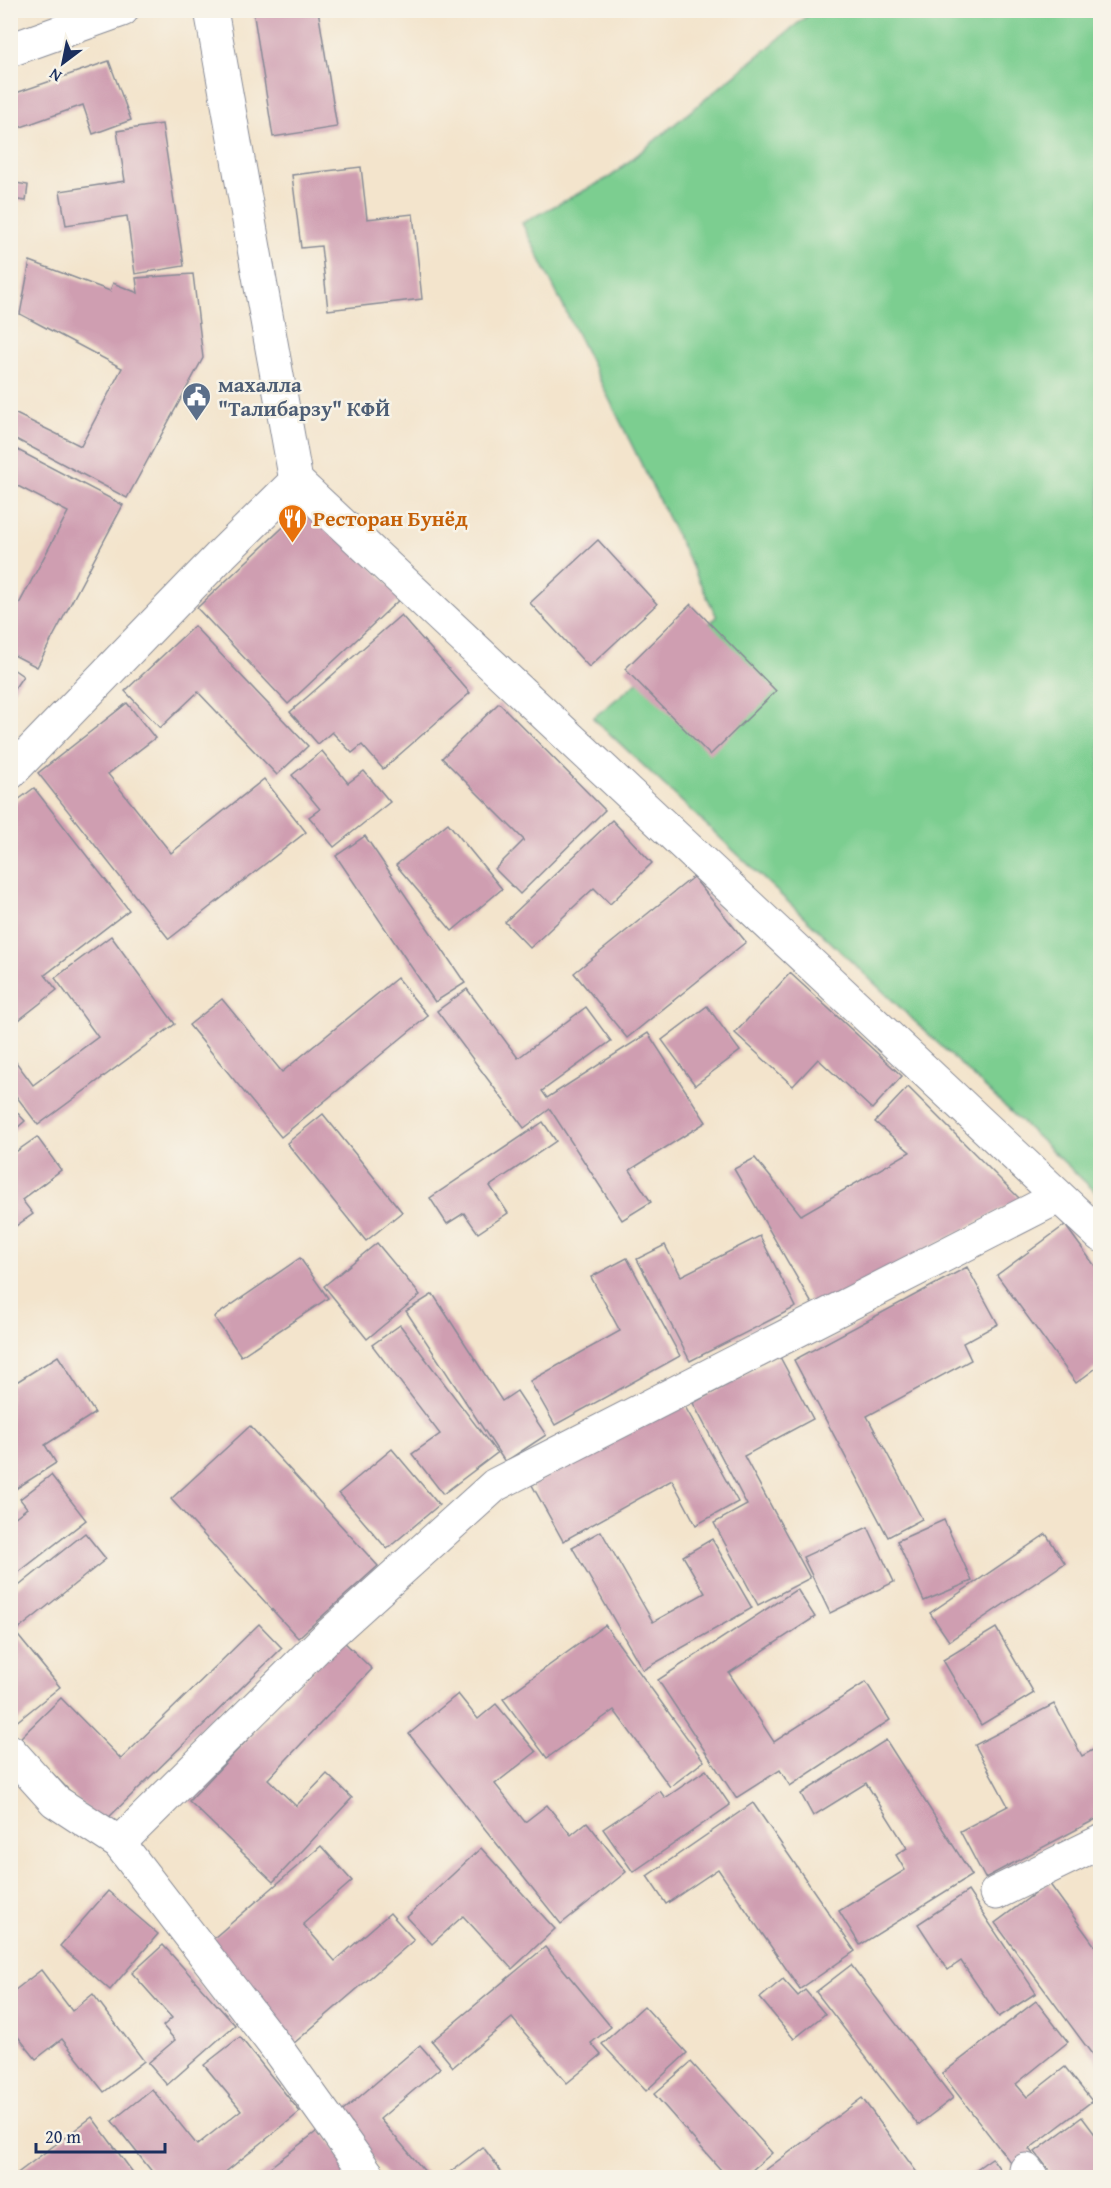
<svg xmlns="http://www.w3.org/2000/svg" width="1111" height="2188" viewBox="0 0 1111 2188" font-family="'Gentium Book Plus',serif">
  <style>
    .green { fill: #7cce90; stroke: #4c7e77; stroke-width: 1.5 }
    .building { fill: #cf9eb1 }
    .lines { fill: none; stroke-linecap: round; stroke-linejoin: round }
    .minor-casing { stroke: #878a95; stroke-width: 35 }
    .minor { stroke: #fff; stroke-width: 33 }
    .labels { text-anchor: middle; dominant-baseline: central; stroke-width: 5; stroke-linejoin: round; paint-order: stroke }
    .service-label { font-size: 21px; font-weight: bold; fill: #4e5e75; stroke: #f7f3e8; text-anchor: start }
    .food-label { font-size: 21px; font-weight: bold; fill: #c56008; stroke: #f7f3e8; text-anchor: start }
  </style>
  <rect width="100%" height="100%" fill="#f7f3e8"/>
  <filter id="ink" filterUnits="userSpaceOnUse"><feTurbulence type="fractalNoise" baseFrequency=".0167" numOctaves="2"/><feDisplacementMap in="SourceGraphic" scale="12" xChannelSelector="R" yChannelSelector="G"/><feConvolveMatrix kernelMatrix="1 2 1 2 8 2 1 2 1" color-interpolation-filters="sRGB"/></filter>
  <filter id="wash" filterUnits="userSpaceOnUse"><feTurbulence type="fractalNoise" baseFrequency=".008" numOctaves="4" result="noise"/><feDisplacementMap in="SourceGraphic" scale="24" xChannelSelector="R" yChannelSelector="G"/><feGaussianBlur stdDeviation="1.35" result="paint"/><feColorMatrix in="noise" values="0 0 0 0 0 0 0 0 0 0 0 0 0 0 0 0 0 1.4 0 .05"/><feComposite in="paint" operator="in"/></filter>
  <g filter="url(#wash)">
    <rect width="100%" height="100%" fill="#f3e4cc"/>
    <polygon class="green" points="813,11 1100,11 1100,1196 593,718 717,617 522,223 610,177"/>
    <g id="blocks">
      <g class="building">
        <polygon points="253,10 318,10 337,127 273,137"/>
        <polygon points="109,61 131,120 93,134 83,105 10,131 10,95"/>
        <polygon points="162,124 184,266 135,274 127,216 66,225 60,191 125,181 117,131"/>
        <polygon points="361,167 367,219 413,214 422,299 328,310 321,246 301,248 292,175"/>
        <polygon points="10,182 28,185 26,201 10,199"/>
        <polygon points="30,261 110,291 113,283 138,293 136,278 193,274 203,358 127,498 10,436 10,411 81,446 122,368 20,314"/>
        <polygon points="10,267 18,268 12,316 10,316"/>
        <polygon points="10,446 123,505 37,667 10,653 10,621 68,512 10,482"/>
        <polygon points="310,502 401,598 288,704 197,608"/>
        <polygon points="598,540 657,604 589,667 530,603"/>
        <polygon points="691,604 776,691 710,755 625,669"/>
        <polygon points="401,615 470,693 383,769 362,745 352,753 332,732 318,744 290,712"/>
        <polygon points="194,626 308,746 277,775 198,692 160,728 125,691"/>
        <polygon points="10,667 23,676 10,695"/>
        <polygon points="127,703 155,738 108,774 171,853 264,779 306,832 169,939 38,773"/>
        <polygon points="499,703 605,810 520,894 495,869 524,840 442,758"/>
        <polygon points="322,751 348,783 364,771 390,802 334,847 309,817 320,809 292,775"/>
        <polygon points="34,788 129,910 45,975 57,990 10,1027 10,806"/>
        <polygon points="612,820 652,863 610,904 594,888 530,948 505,922"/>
        <polygon points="448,823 502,889 452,931 396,865"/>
        <polygon points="365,836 465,983 435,1002 336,856"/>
        <polygon points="693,877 746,942 627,1038 574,973"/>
        <polygon points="111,936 175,1024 38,1125 10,1088 10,1054 33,1085 98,1037 55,978"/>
        <polygon points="790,973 902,1076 872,1109 818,1059 793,1086 735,1033"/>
        <polygon points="397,978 428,1016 281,1137 189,1025 222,999 282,1072"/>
        <polygon points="467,989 518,1058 586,1007 611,1041 542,1091 547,1098 648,1033 706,1122 630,1170 651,1202 622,1220 550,1109 524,1128 437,1011"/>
        <polygon points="707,1006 740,1051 695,1085 662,1040"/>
        <polygon points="908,1087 1020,1199 815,1309 734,1169 755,1158 801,1215 910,1152 875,1122"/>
        <polygon points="10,1105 25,1121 10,1134"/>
        <polygon points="323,1114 402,1212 366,1241 287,1143"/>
        <polygon points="543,1122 556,1141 490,1186 508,1213 478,1233 464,1213 447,1224 430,1198"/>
        <polygon points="37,1137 61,1170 22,1200 33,1214 10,1230 10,1156"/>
        <polygon points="1065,1225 1100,1273 1100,1365 1076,1383 997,1275"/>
        <polygon points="760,1236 796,1307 690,1361 637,1259 665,1245 681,1276"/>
        <polygon points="377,1243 420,1295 367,1339 324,1286"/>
        <polygon points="300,1258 328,1298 241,1356 214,1317"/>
        <polygon points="627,1258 680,1356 555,1425 530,1381 620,1331 591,1277"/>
        <polygon points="967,1267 998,1324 963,1343 971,1360 867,1416 922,1519 888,1537 794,1360"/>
        <polygon points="433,1294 502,1401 517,1391 546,1435 505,1462 406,1311"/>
        <polygon points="400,1325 497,1453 443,1494 412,1454 440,1434 372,1345"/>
        <polygon points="58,1356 95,1413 45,1445 56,1463 14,1490 10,1484 10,1386"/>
        <polygon points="780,1357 813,1419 744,1456 810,1578 758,1605 714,1523 747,1505 693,1403"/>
        <polygon points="683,1403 738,1502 696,1525 672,1480 563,1541 532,1485"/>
        <polygon points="250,1426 378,1566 298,1638 171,1499"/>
        <polygon points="392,1449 439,1505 387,1549 339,1493"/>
        <polygon points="51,1475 86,1520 10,1579 10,1521 27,1508 20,1499"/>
        <polygon points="944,1520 972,1581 924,1601 897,1541"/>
        <polygon points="868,1527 894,1582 830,1613 803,1557"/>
        <polygon points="601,1531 653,1622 705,1593 683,1556 712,1539 752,1608 643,1670 572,1547"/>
        <polygon points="85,1533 106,1559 15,1632 60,1687 10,1727 10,1593"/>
        <polygon points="1046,1534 1065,1563 949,1641 930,1613"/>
        <polygon points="797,1589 815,1617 729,1673 774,1742 866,1682 890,1720 790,1786 780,1770 736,1798 658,1680"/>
        <polygon points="259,1624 282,1648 102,1824 19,1739 61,1698 121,1759"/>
        <polygon points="605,1625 704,1761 670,1787 614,1710 547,1758 503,1699"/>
        <polygon points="996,1628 1034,1693 981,1725 943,1660"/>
        <polygon points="342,1640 372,1669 268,1779 296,1806 327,1774 352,1798 273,1882 189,1801"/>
        <polygon points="458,1694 478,1719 496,1704 536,1752 495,1784 525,1822 547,1805 571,1835 587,1822 626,1872 561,1924 409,1734"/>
        <polygon points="1054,1704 1082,1756 1100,1746 1100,1817 985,1878 960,1831 1008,1806 975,1745"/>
        <polygon points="886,1740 972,1875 860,1945 839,1911 905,1870 896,1855 907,1848 866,1783 813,1816 801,1794"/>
        <polygon points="706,1770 730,1805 633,1872 603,1829 660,1791 665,1798"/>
        <polygon points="753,1803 855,1951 800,1989 718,1869 666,1904 647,1876"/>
        <polygon points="321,1846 352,1881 303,1924 335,1961 390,1913 414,1940 293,2044 207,1944"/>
        <polygon points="481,1848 555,1929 512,1969 463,1916 432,1944 407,1917"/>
        <polygon points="1049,1883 1100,1953 1100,2065 995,1923"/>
        <polygon points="108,1891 158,1934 110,1990 60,1946"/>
        <polygon points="968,1891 1036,1993 999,2017 961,1961 948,1970 918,1924"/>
        <polygon points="163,1945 235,2025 167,2085 148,2063 175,2040 163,2026 172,2018 132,1973"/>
        <polygon points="545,1947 611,2027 591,2043 601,2055 567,2083 512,2018 453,2067 432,2041"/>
        <polygon points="851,1965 953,2098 918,2125 816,1992"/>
        <polygon points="41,1970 72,2011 93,1994 144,2061 104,2092 62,2039 36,2059 10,2027 10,1994"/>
        <polygon points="783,1979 798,1996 805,1990 825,2014 794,2039 760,1998"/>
        <polygon points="1036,2001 1068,2042 1016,2084 1027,2097 1065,2067 1092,2101 1029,2149 1035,2156 1017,2171 942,2074"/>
        <polygon points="644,2006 687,2053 646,2091 602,2044"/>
        <polygon points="240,2037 300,2112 218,2178 157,2178 112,2121 152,2089 197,2145 241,2110 204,2065"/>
        <polygon points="420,2045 440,2068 380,2119 427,2174 423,2178 390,2178 337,2116"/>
        <polygon points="691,2062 772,2153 743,2178 728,2178 654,2094"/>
        <polygon points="862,2098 921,2178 755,2178"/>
        <polygon points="92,2117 137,2178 11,2178"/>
        <polygon points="1082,2117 1100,2141 1100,2178 1055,2178 1035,2152"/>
        <polygon points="320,2129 356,2178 256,2178"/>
        <polygon points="483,2147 506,2178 442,2178"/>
        <polygon points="992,2158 1006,2178 964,2178"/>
      </g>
    </g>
  </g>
  <g filter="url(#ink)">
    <use href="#blocks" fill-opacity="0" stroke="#878a95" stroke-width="1.5"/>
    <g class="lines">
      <defs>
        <g id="minor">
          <polyline points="211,10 296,481 1100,1235"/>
          <polyline points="10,50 122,10"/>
          <polyline points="10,773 221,555 296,481"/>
          <polyline points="10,1751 55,1801 119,1843 276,2047 370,2178"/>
          <polyline points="119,1843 328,1636 495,1485 1058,1197"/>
          <polyline points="996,1893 1100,1842"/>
          <polyline points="1026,2170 1032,2178"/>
        </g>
      </defs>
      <use href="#minor" class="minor-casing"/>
      <use href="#minor" class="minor"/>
    </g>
  </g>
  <defs>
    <symbol id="civic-pin" viewBox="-11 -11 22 30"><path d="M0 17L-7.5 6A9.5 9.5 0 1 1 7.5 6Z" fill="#5c6f8a" stroke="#f7f3e8"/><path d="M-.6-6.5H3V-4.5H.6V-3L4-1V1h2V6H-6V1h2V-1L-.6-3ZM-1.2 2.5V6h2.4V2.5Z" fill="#fff"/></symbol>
    <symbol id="restaurant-pin" viewBox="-11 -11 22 30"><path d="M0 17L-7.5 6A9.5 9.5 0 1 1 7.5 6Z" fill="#e8710a" stroke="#f7f3e8"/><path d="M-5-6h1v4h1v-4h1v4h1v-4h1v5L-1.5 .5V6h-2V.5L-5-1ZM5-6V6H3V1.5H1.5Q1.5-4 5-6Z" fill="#fff"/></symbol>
  </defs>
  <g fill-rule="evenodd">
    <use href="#civic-pin" x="180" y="380" width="33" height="45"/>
    <use href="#restaurant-pin" x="276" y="502" width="33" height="45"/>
  </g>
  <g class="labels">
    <g class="service-label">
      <text x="218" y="384">махалла<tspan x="218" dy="24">"Талибарзу" КФЙ</tspan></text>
    </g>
    <g class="food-label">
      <text x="313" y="518">Ресторан Бунёд</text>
    </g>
  </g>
  <rect width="1111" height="2188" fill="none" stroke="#f7f3e8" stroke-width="36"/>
  <g transform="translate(63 63) rotate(212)" stroke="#f7f3e8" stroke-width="4.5" paint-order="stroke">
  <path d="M0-4.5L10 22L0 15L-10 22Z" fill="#1b2f5e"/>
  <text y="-9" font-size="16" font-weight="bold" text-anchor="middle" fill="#1b2f5e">N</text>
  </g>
  <path d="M36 2143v9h129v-9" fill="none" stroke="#1b2f5e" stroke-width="3"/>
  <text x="45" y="2143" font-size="18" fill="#1b2f5e" stroke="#f7f3e8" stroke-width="4.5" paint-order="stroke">20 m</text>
</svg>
